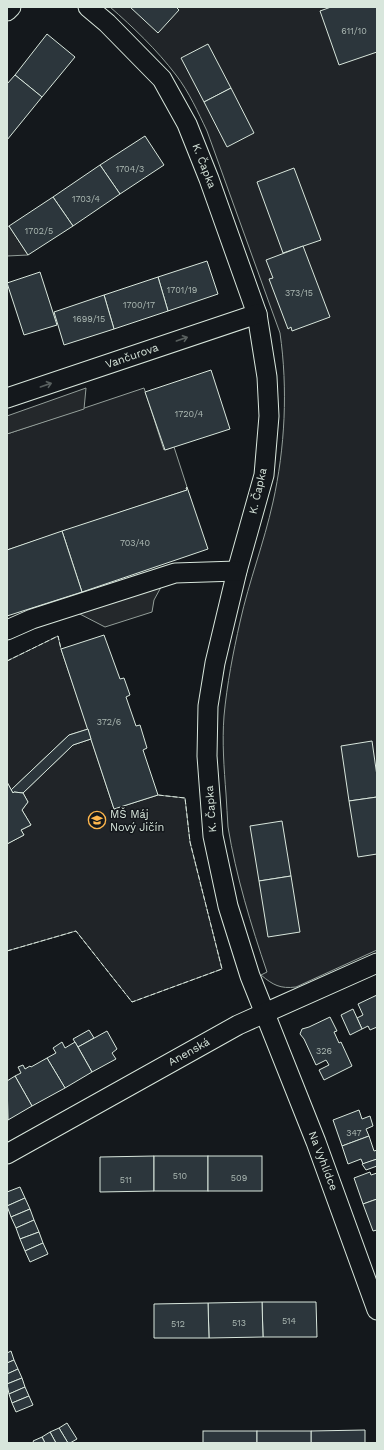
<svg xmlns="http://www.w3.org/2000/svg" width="384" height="1450" viewBox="0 0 384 1450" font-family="'Work Sans',sans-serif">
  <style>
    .green { fill: #202428; stroke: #939e99 }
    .parking { fill: #24282b; stroke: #939e99 }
    .building { fill: #2c363c; stroke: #d8e6dc }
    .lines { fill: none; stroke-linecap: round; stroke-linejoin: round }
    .street-casing { stroke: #d8e6dc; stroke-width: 21 }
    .street { stroke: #14181c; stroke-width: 19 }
    .fence { stroke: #d8e6dc; stroke-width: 1; stroke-dasharray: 5 2; stroke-linecap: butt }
    .oneway { stroke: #59605f }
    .labels { text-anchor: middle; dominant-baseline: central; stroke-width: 3; stroke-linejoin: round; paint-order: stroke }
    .number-label { font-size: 9px; fill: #adbab4 }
    .street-label { font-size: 11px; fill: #d8e6dc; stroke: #14181c }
    .poi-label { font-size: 11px; fill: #d8e6dc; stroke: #14181c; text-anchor: start }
  </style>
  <rect width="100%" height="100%" fill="#14181c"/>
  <g class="green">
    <path d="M110,7H377V950L296,987C280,989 273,985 261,975L267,972C251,925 236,876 228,827C227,816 227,805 226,794C224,768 222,742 224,716C227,684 233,653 240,622C249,581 264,543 273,502C285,448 288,389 280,333L207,131C198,112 189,92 176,75C157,50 133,27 110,7Z"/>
    <polygon points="144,388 164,450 174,447 187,487 186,488 187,490 7,550 7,434"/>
    <polygon points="58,636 61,649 88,729 69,735 11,790 7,782 7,661"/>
    <polygon points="91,739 114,809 158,795 185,798 190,842 222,969 132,1002 76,931 7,951 7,844 24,835 21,830 31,825 22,810 28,802 23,793 73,745"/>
  </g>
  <g class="parking">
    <polygon points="9,226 28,255 7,256 7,227"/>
    <polygon points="86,388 84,409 7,434 7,416"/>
    <polygon points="167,582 160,589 154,600 152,612 105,627 74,611"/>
  </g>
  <g class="building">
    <polygon points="130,7 176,7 179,10 158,33"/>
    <polygon points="331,7 377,7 377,52 339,65 320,11"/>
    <polygon points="47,34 75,57 42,97 15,75"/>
    <polygon points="208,44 231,88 204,102 181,58"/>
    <polygon points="15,75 42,97 7,140 7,84"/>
    <polygon points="231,88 254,133 227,147 204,102"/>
    <polygon points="145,136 164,165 120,194 100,165"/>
    <polygon points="100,165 120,194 73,226 53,197"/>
    <polygon points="294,168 321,240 283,253 257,182"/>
    <polygon points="53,197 73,226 28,255 9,226"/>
    <polygon points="303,246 330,317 292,331 291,327 288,329 269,279 273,278 266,260"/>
    <polygon points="207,261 218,294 168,311 158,277"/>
    <polygon points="40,272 57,325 24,335 7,283"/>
    <polygon points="158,277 168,311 114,329 104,295"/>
    <polygon points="104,295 114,329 64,345 54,312"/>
    <polygon points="211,370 230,429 165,450 145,392"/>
    <polygon points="187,487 208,549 82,592 62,531 187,490 186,488"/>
    <polygon points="62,531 82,592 7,616 7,550"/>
    <polygon points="104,635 120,679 124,678 130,695 126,697 136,726 140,725 147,748 143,750 158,795 114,809 61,649"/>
    <polygon points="88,729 91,739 73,745 23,793 14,792 13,793 11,790 69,735"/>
    <polygon points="372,741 377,776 377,797 349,801 341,746"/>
    <polygon points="7,782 13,793 14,792 23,793 28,802 22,810 31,825 21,830 24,835 7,844"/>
    <polygon points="377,797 377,854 358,857 349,801"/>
    <polygon points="282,821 291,876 259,881 250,826"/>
    <polygon points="291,876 300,932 268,937 259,881"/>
    <polygon points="377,995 377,1027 370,1030 368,1026 362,1029 357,1018 363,1015 358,1004"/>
    <polygon points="353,1009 362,1029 350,1035 341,1015"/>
    <polygon points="330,1017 337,1031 334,1032 339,1043 341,1042 352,1066 324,1080 319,1070 329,1065 326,1060 316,1065 304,1039 300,1034 302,1029 309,1027"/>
    <polygon points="89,1030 94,1038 78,1047 73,1039"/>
    <polygon points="107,1031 117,1049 112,1053 116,1059 92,1072 78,1047"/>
    <polygon points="62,1042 65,1048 75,1042 92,1072 65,1088 47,1058 56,1053 53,1048"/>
    <polygon points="47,1058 65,1088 32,1106 15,1076 21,1073 18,1067 23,1065 25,1069 30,1066 31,1067"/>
    <polygon points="15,1076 32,1106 8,1120 7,1081"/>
    <polygon points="359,1110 362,1119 370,1116 373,1126 366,1129 369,1136 342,1146 333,1120"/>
    <polygon points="369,1136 374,1151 377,1150 377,1159 363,1164 361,1159 348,1164 342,1146"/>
    <polygon points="154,1156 154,1191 100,1192 100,1157"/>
    <rect x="154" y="1156" width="54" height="35"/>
    <rect x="208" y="1156" width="54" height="35"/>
    <polygon points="377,1159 377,1166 366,1170 362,1164"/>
    <polygon points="370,1172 371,1175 377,1173 377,1199 363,1204 354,1178"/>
    <polygon points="20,1187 25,1198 7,1206 7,1192"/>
    <polygon points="25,1198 30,1209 11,1217 7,1206"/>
    <polygon points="377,1199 377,1230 373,1231 363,1204"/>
    <polygon points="30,1209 34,1220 16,1228 11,1217"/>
    <polygon points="34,1220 39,1232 20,1239 16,1228"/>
    <polygon points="39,1232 43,1243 25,1251 20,1239"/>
    <polygon points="43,1243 48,1254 30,1262 25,1251"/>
    <polygon points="262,1302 316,1302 317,1337 263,1337"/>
    <polygon points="262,1302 263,1337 209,1338 208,1303"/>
    <polygon points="208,1303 209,1338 154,1338 154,1304"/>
    <polygon points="11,1351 14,1360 7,1363 7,1353"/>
    <polygon points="14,1360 18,1369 7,1374 7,1363"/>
    <polygon points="18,1369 22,1378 7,1384 7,1374"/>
    <polygon points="22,1378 25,1387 9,1394 7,1384"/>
    <polygon points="25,1387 29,1396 12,1403 9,1394"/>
    <polygon points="29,1396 33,1405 16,1412 12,1403"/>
    <polygon points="67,1423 77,1439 70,1443 68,1443 59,1428"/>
    <polygon points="59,1428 68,1443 56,1443 50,1432"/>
    <polygon points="365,1430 365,1443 311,1443 311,1431"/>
    <rect x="203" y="1431" width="54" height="12"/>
    <rect x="257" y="1431" width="54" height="12"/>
    <polygon points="50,1432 56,1443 45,1443 42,1437"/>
    <polygon points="42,1437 45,1443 34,1443 33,1441"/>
  </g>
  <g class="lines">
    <defs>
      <g id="street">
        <polyline points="88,7 107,23 162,79 187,124 209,179 257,314 267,377 269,416 264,475 237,571 215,663 208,706 207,756 213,836 228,906 250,976 316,1142 377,1310"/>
        <polyline points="7,11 11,7"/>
        <polyline points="7,398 257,314"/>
        <polyline points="7,630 32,619 175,573 237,571"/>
        <polyline points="7,1154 238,1025 377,963"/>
      </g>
    </defs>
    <use href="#street" class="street-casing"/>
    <use href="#street" class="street"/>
    <g class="fence">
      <polyline points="7,661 58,636 61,649"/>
      <polyline points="7,951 76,931 132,1002 222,969 190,842 185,798 158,795"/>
    </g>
  </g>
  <defs><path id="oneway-shaft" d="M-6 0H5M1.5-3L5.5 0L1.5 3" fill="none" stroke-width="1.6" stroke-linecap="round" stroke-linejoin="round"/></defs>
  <g class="oneway">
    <use href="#oneway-shaft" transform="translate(182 339) rotate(-19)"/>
    <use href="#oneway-shaft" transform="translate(46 385) rotate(-19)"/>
  </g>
  <defs>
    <symbol id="school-ring" viewBox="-11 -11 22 22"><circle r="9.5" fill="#14181c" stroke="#ffb74d" stroke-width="1.5"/><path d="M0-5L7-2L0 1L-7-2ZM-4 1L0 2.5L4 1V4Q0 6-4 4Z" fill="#ffb74d"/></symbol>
  </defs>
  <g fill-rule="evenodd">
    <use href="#school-ring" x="87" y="810" width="20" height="20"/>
  </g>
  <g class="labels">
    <g class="number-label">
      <text x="354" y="31">611/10</text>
      <text x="130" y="169">1704/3</text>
      <text x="86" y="199">1703/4</text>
      <text x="39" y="231">1702/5</text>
      <text x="182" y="290">1701/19</text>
      <text x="299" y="293">373/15</text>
      <text x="139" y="305">1700/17</text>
      <text x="89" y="319">1699/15</text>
      <text x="189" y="414">1720/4</text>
      <text x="135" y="543">703/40</text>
      <text x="109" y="722">372/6</text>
      <text x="324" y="1051">326</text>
      <text x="354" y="1133">347</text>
      <text x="180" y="1176">510</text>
      <text x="239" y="1178">509</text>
      <text x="126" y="1180">511</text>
      <text x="289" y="1321">514</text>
      <text x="239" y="1323">513</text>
      <text x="178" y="1324">512</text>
    </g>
    <g class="street-label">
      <text transform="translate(204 166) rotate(69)">K. Čapka</text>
      <text transform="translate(132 356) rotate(-19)">Vančurova</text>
      <text transform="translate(258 491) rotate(-77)">K. Čapka</text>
      <text transform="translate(211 809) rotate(-94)">K. Čapka</text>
      <text transform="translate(189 1052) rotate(-29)">Anenská</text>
      <text transform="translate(323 1161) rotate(69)">Na Vyhlídce</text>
    </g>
    <g class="poi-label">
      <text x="110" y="814">MŠ Máj<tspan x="110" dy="13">Nový Jičín</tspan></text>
    </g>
  </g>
  <rect width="384" height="1450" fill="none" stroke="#d8e6dc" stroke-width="16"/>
</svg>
